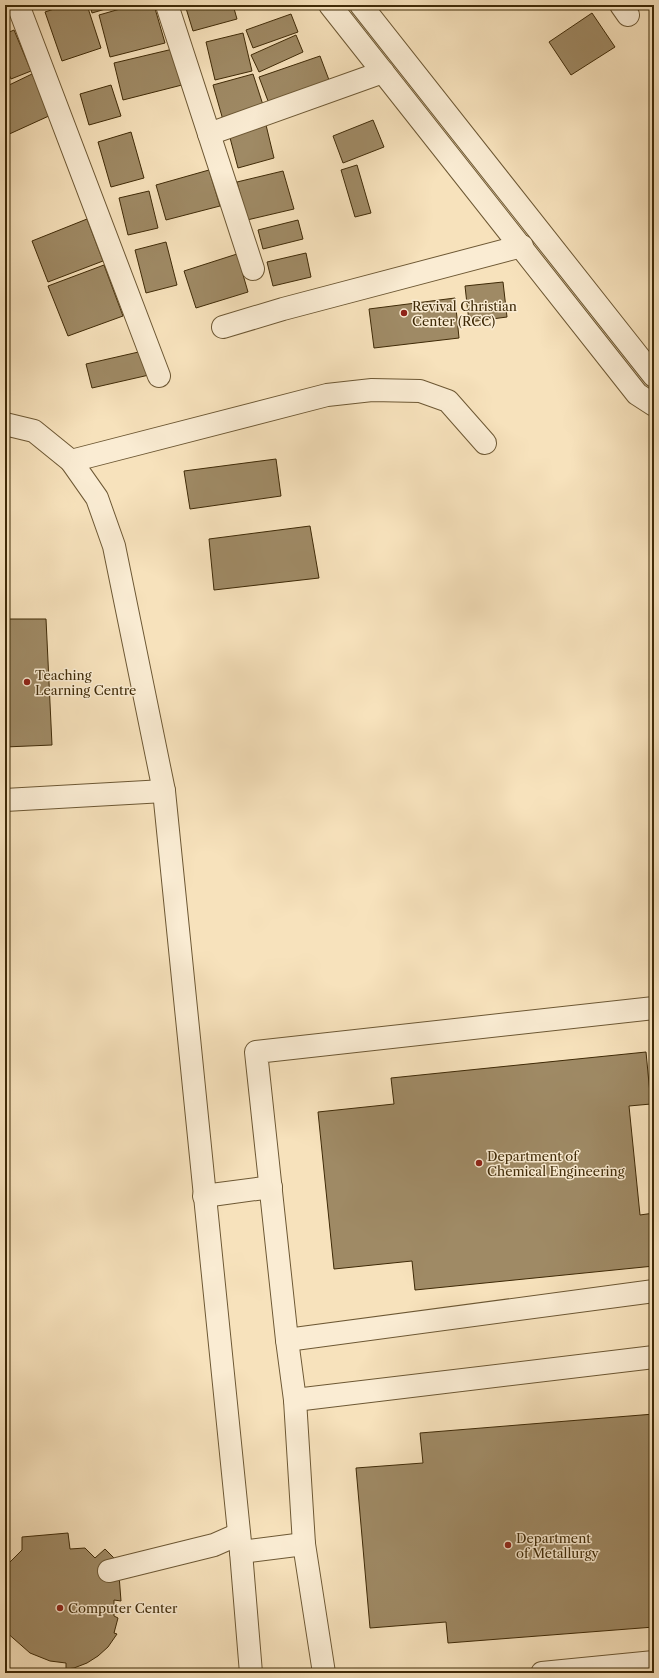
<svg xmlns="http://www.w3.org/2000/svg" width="659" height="1678" viewBox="0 0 659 1678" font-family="'Libre Caslon Text',serif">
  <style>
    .building { fill: #9f8a65; stroke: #3f2a07 }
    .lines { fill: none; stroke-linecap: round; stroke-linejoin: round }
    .minor-casing { stroke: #6d5834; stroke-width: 24 }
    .minor { stroke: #faecd3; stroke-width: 22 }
    .poi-dot { fill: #8f2418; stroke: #faecd3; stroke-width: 1.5 }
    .labels { text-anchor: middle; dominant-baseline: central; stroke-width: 3; stroke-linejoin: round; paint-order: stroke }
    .poi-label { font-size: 13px; fill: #3f2a07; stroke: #faecd3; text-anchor: start }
  </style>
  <rect width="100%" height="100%" fill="#f7e2bc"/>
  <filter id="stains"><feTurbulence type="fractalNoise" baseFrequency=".005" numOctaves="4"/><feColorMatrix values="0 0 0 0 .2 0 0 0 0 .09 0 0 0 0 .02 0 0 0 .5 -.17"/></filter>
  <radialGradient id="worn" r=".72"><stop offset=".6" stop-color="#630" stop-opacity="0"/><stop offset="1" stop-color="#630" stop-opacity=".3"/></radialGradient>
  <g class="building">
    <polygon points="66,5 87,5 101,48 62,61 45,12"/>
    <polygon points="90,5 119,5 92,13"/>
    <polygon points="134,5 154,5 165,43 110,57 99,15"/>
    <polygon points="185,5 233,5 237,19 193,31"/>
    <polygon points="592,13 615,47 571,75 549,42"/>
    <polygon points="291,14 298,32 253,48 246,30"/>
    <polygon points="14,30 31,71 11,79 5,65 5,34"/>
    <polygon points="243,33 252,71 215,80 206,42"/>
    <polygon points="296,35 303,52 259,72 251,55"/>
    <polygon points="173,49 182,85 123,100 114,63"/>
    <polygon points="320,56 332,88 271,109 259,77"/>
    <polygon points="32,74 51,115 5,136 5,87"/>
    <polygon points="253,74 264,108 223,120 213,85"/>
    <polygon points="111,85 121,116 89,125 80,94"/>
    <polygon points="373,120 384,147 343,163 333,136"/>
    <polygon points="266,125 274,158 238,168 229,134"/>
    <polygon points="131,132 144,178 111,187 98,142"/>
    <polygon points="357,165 371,213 355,217 341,170"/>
    <polygon points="209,170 220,206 166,220 156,185"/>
    <polygon points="283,171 294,209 247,220 237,182"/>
    <polygon points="149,191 158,228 128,235 119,198"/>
    <polygon points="87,219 103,261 48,282 32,241"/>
    <polygon points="298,220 303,239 263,249 258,230"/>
    <polygon points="166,242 177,285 146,293 135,250"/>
    <polygon points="306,253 311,277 273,286 267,262"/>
    <polygon points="237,254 248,292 196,308 184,271"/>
    <polygon points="104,265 123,316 68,336 48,286"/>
    <polygon points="503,282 507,317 469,322 465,286"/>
    <polygon points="455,298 459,338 374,348 369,309"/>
    <polygon points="143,351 149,375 92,388 86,364"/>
    <polygon points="276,459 281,496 190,509 184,471"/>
    <polygon points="310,526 319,578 214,590 209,539"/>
    <polygon points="5,619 46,619 52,745 5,747"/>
    <polygon points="646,1052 651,1104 629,1106 640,1215 654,1213 654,1266 415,1290 412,1261 334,1269 318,1112 394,1104 391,1078"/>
    <polygon points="654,1414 654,1627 448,1643 446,1622 370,1628 356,1468 423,1463 420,1433"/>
    <polygon points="68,1533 70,1549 85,1548 95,1558 105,1549 118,1562 121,1601 114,1600 114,1616 118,1618 114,1633 117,1634 108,1647 98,1656 87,1663 74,1668 66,1669 66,1663 50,1661 30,1653 5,1631 5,1567 22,1550 22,1537"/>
  </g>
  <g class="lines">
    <defs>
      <g id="minor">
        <polyline points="18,5 159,376"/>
        <polyline points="167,5 253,269"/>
        <polyline points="330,5 637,394 654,405"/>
        <polyline points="361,5 654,376"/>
        <polyline points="621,5 628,15"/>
        <polyline points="209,134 383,72"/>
        <polyline points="223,327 283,309 522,246"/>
        <polyline points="5,424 34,431 71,461 97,498 114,546 164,791 241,1552 251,1673"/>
        <polyline points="71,461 327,395 372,390 420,391 448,401 485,443"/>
        <polyline points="5,800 164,791"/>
        <polyline points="204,1196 271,1187"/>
        <polyline points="287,1340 654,1291"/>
        <polyline points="295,1400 654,1357"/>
        <polyline points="241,1552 304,1544"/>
        <polyline points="109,1571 214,1545 239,1534"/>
        <polyline points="324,1673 304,1544 295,1400 287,1340 256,1052 654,1008"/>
        <polyline points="542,1673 654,1662"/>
      </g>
    </defs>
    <use href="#minor" class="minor-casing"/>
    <use href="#minor" class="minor"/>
  </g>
  <g class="poi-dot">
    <circle cx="404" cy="313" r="4"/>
    <circle cx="27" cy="682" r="4"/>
    <circle cx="479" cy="1163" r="4"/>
    <circle cx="508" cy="1545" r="4"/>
    <circle cx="60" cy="1608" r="4"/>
  </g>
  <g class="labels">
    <g class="poi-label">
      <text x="412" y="306">Revival Christian<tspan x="412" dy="15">Center (RCC)</tspan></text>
      <text x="35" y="675">Teaching<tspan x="35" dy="15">Learning Centre</tspan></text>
      <text x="487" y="1156">Department of<tspan x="487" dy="15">Chemical Engineering</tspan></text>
      <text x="516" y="1538">Department<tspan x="516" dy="15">of Metallurgy</tspan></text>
      <text x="68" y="1608">Computer Center</text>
    </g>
  </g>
  <rect width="659" height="1678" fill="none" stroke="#f7e2bc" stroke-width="20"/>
  <rect x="6" y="6" width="647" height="1666" fill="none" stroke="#3f2a07" stroke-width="2"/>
  <rect x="10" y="10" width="639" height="1658" fill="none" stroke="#3f2a07"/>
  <rect width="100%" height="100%" filter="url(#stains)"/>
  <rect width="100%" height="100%" fill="url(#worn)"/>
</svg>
